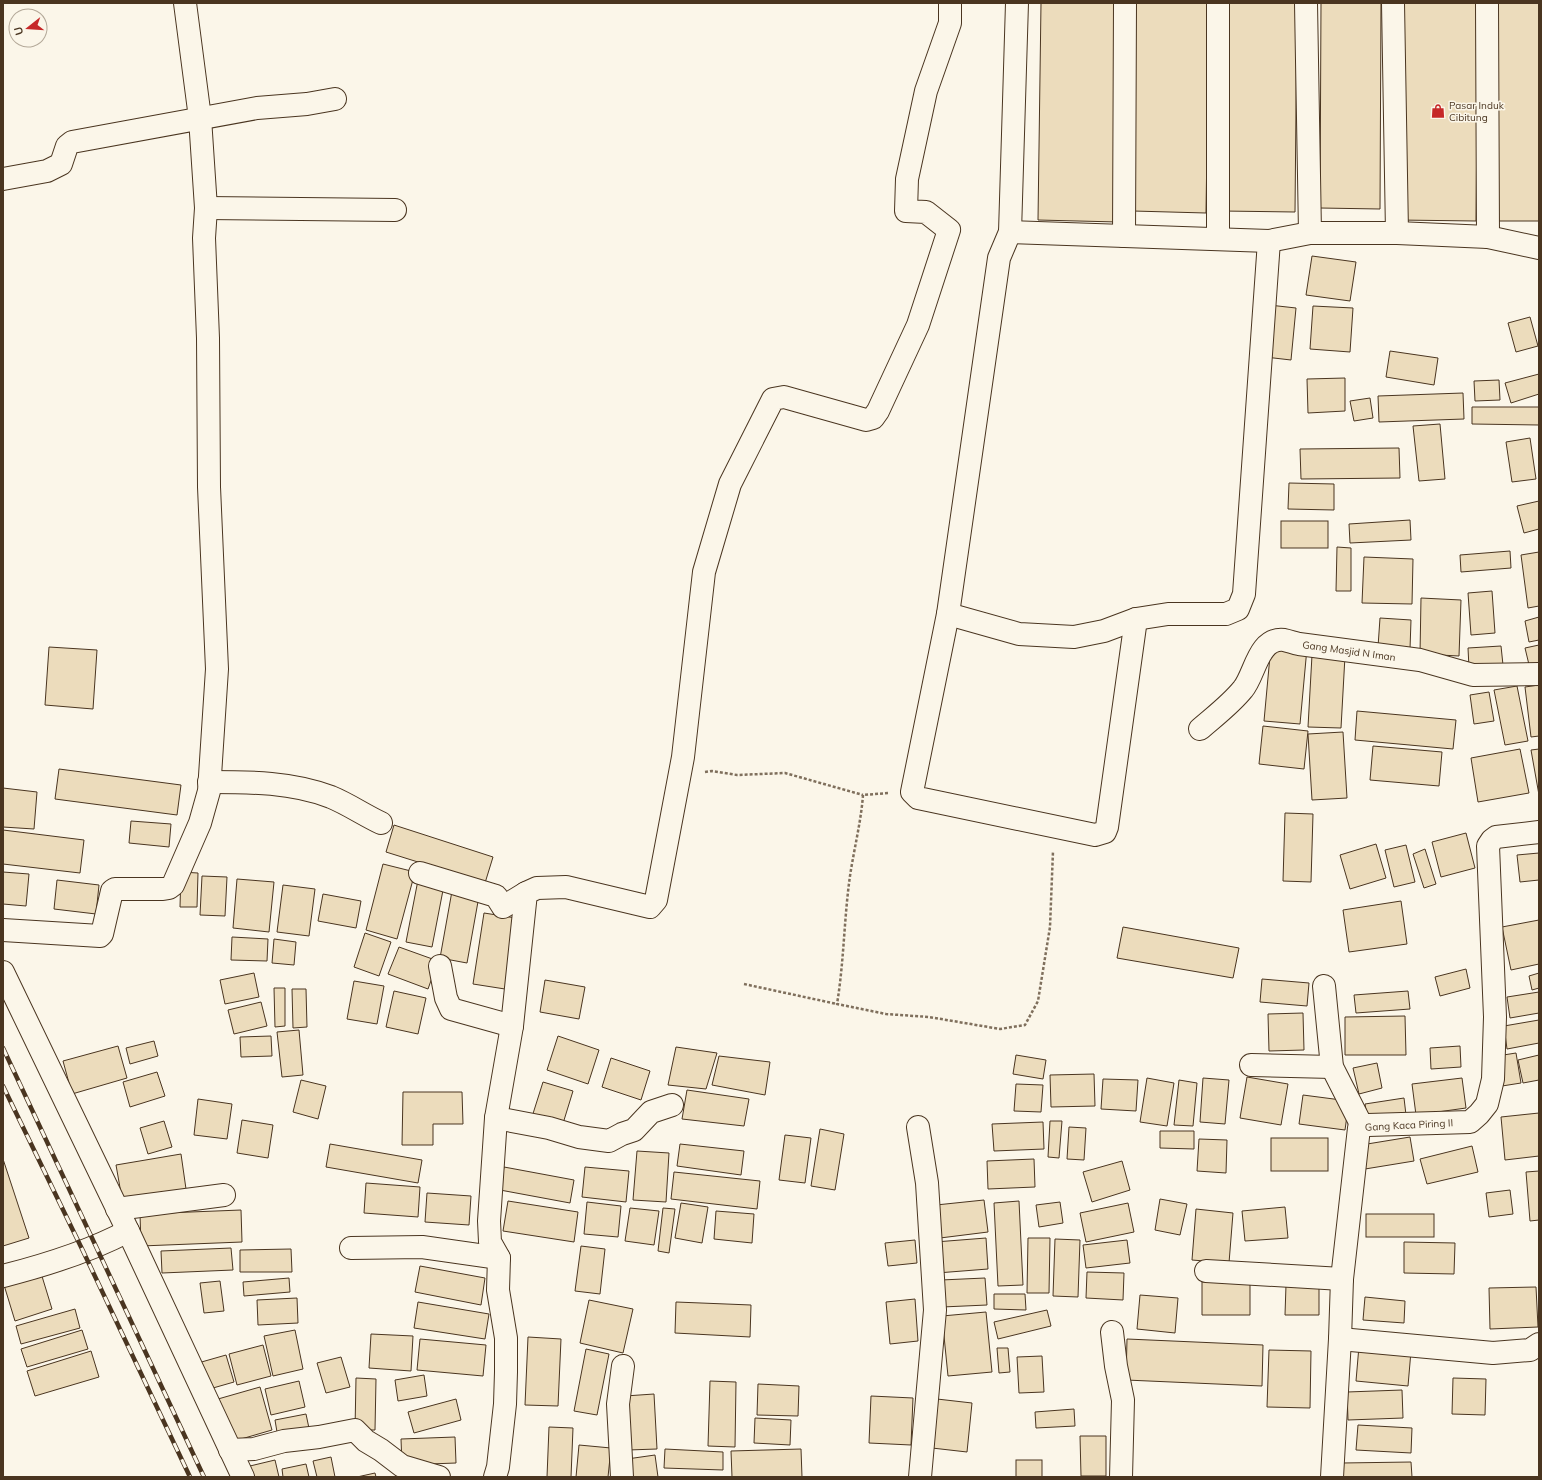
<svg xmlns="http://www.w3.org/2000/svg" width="1542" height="1480" viewBox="0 0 1542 1480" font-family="Mulish,sans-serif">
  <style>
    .building { fill: #ecdcbc; stroke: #4a3520 }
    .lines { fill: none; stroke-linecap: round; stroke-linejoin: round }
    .minor-casing { stroke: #4a3520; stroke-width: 24 }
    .path { stroke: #7f6f5c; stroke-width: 2.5; stroke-dasharray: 3 2; stroke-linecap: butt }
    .minor { stroke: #fbf6e9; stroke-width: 22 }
    .rail-casing { stroke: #4a3520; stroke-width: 4.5 }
    .rail { stroke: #fbf6e9; stroke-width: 3; stroke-dasharray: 9; stroke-linecap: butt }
    .labels { text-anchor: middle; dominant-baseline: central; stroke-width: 3; stroke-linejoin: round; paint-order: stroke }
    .poi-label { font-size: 10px; fill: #4a3520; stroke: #fbf6e9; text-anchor: start }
    .street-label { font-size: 10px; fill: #4a3520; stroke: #fbf6e9 }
  </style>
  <rect width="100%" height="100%" fill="#fbf6e9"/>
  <g class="building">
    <polygon points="1041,3 1121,3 1118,222 1038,220"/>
    <polygon points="1135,3 1209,3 1206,213 1133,211"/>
    <polygon points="1224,3 1297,3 1295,212 1222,211"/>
    <polygon points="1321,3 1381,3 1380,209 1320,208"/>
    <polygon points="1400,3 1478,3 1476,221 1398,220"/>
    <rect x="1492" y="3" width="47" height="218"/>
    <polygon points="1312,256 1356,262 1350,301 1306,295"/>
    <polygon points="1269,305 1296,308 1291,360 1265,357"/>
    <polygon points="1313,306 1353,308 1350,352 1310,349"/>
    <polygon points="1530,317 1538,346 1516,352 1508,323"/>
    <polygon points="1390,351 1438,358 1434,385 1386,377"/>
    <polygon points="1539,374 1539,394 1511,403 1505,383"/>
    <polygon points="1345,378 1345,411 1308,413 1307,379"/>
    <polygon points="1499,380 1500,400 1475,401 1474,381"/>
    <polygon points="1463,393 1464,419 1379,422 1378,396"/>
    <polygon points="1370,398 1373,418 1354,421 1350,401"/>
    <polygon points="1472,407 1539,407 1539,425 1472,424"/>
    <polygon points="1440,424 1445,479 1419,481 1413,426"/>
    <polygon points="1530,438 1536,479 1512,482 1506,442"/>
    <polygon points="1399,448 1400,478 1301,479 1300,449"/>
    <polygon points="1289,483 1334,484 1334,510 1288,509"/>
    <polygon points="1539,501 1539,529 1524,533 1517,506"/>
    <polygon points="1410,520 1411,540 1350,543 1349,524"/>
    <rect x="1281" y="521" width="47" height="27"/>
    <polygon points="1337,547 1351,548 1351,591 1336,591"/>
    <polygon points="1510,551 1511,568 1461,572 1460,555"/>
    <polygon points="1539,552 1539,606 1528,608 1521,555"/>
    <polygon points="1364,557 1413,559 1412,604 1362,603"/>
    <polygon points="1492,591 1495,633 1471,635 1468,593"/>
    <polygon points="1421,598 1461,600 1459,656 1420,654"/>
    <polygon points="1539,617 1539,640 1529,642 1525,621"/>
    <polygon points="1380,618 1411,620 1410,649 1378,647"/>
    <polygon points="1271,645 1307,648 1300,724 1264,721"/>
    <polygon points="1539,645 1539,671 1531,673 1525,648"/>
    <polygon points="1501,646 1503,665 1469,668 1468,648"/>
    <polygon points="49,647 97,650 93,709 45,705"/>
    <polygon points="1312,655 1345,656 1341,728 1308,727"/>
    <polygon points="1539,685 1539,736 1531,737 1525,687"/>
    <polygon points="1517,686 1528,741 1505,745 1494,690"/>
    <polygon points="1489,692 1494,721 1474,724 1470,695"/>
    <polygon points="1357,711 1456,720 1453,749 1355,740"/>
    <polygon points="1263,726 1308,731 1304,769 1259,764"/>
    <polygon points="1343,732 1347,798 1312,800 1308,734"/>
    <polygon points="1373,746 1442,752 1439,786 1370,780"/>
    <polygon points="1520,749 1529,793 1478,802 1471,758"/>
    <polygon points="1539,749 1539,795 1531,750"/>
    <polygon points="59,769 181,785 177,815 55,799"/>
    <polygon points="3,788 37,792 34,829 3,827"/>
    <polygon points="1285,813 1313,814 1311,882 1283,881"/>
    <polygon points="131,821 171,824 169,847 129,843"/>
    <polygon points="394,825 493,857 485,883 386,852"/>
    <polygon points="3,830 84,840 80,873 3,864"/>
    <polygon points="1466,833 1475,868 1441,877 1432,842"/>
    <polygon points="1376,844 1386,878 1350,889 1340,855"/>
    <polygon points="1406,845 1415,882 1394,887 1385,850"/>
    <polygon points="1425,849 1436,884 1424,888 1413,854"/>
    <polygon points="1539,853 1539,880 1520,882 1517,855"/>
    <polygon points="383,864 415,872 397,939 366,930"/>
    <polygon points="3,872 29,874 26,906 3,904"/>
    <polygon points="181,872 198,873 197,907 180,907"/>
    <polygon points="202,876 227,877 225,916 200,915"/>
    <polygon points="237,879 274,882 269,932 233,928"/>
    <polygon points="57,880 99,885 96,914 54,909"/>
    <polygon points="418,880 444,885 432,947 406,942"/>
    <polygon points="283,885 315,889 309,936 277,932"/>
    <polygon points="452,891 479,896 467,963 440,958"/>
    <polygon points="323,894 361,901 356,928 318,921"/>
    <polygon points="1401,901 1407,944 1349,952 1343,910"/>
    <polygon points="484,913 516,918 505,989 473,984"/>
    <polygon points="1539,920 1539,964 1511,970 1502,927"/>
    <polygon points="1123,927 1239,948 1233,978 1117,958"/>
    <polygon points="365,933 391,942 379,976 354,967"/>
    <polygon points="232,937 268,939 267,961 231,960"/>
    <polygon points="274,939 296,942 294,965 272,963"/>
    <polygon points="399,947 438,961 428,989 388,974"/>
    <polygon points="1466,969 1470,988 1440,996 1435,977"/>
    <polygon points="254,973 259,997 225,1004 220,980"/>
    <polygon points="1539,973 1539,988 1532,990 1529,976"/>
    <polygon points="1262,979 1309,983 1307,1006 1260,1002"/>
    <polygon points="545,980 585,987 579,1019 540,1012"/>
    <polygon points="354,981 384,986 377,1024 347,1019"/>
    <polygon points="274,988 285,988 285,1026 275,1027"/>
    <polygon points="292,989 306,989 307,1027 293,1028"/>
    <polygon points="394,991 426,998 418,1034 386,1027"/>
    <polygon points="1408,991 1410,1009 1356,1013 1354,995"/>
    <polygon points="1539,992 1539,1013 1510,1018 1507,997"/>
    <polygon points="261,1002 267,1026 234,1034 228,1010"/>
    <polygon points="1303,1013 1304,1050 1269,1051 1268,1014"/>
    <polygon points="1405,1016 1406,1055 1345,1055 1345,1017"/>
    <polygon points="1539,1020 1539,1043 1507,1049 1504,1026"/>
    <polygon points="299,1030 303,1075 282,1077 277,1032"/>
    <polygon points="271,1036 272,1056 241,1057 240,1037"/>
    <polygon points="558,1036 599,1050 588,1084 547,1070"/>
    <polygon points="154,1041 158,1056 130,1064 126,1048"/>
    <polygon points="118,1046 127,1078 72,1094 63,1061"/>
    <polygon points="1460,1046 1461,1067 1431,1069 1430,1048"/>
    <polygon points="676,1047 717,1053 706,1089 668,1085"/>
    <polygon points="1516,1053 1521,1083 1502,1086 1497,1056"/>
    <polygon points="1016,1055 1046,1060 1043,1079 1013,1074"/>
    <polygon points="1539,1055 1539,1080 1523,1083 1518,1060"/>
    <polygon points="719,1056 770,1062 765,1095 712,1085"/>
    <polygon points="611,1058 650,1071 641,1100 602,1087"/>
    <polygon points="1377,1063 1382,1088 1359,1094 1353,1068"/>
    <polygon points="157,1072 165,1096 130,1107 123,1082"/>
    <polygon points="1094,1074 1095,1106 1051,1107 1050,1075"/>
    <polygon points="1247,1077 1288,1084 1281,1125 1240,1118"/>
    <polygon points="1147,1078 1174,1083 1167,1126 1140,1122"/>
    <polygon points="1203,1078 1229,1080 1225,1124 1200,1122"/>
    <polygon points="1462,1078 1466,1108 1416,1115 1412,1084"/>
    <polygon points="1103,1079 1138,1080 1136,1111 1101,1109"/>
    <polygon points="301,1080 326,1086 318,1119 293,1112"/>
    <polygon points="1179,1080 1197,1083 1193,1126 1174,1125"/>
    <polygon points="543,1082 573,1091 561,1130 531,1120"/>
    <polygon points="1016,1084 1043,1085 1041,1112 1014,1111"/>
    <polygon points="687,1090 749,1099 744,1126 682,1119"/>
    <polygon points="403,1092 462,1092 463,1124 433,1124 433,1145 402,1145"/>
    <polygon points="1303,1095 1349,1101 1345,1130 1299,1124"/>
    <polygon points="1404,1098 1406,1115 1368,1121 1365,1104"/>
    <polygon points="198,1099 232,1104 227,1139 194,1135"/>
    <polygon points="1539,1113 1539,1156 1505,1160 1501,1117"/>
    <polygon points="242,1120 273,1125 268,1158 237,1153"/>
    <polygon points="164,1121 172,1147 148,1154 140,1128"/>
    <polygon points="1050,1121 1062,1121 1059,1158 1048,1157"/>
    <polygon points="1043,1122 1044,1149 994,1151 992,1124"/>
    <polygon points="1069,1127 1086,1128 1084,1160 1067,1159"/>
    <polygon points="820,1129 844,1134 835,1190 811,1186"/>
    <polygon points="1160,1131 1194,1131 1194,1149 1160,1148"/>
    <polygon points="785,1135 811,1138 805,1183 779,1180"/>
    <polygon points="1410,1137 1414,1161 1365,1169 1361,1145"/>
    <rect x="1271" y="1138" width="57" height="33"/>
    <polygon points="1199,1139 1227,1140 1226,1173 1197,1171"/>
    <polygon points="330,1144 422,1160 418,1183 326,1167"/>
    <polygon points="680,1144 744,1151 741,1175 677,1166"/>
    <polygon points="1472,1146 1478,1172 1427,1184 1420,1159"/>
    <polygon points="637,1151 669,1153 666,1202 633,1200"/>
    <polygon points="181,1154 186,1189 122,1199 116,1165"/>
    <polygon points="3,1159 29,1238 3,1246"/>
    <polygon points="1034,1159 1035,1187 988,1189 987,1161"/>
    <polygon points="1122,1161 1130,1190 1092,1202 1083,1172"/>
    <polygon points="504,1167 574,1180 570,1203 500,1190"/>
    <polygon points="585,1167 629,1171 626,1202 582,1197"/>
    <polygon points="1539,1171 1539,1220 1530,1221 1526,1172"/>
    <polygon points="674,1172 760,1181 757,1209 671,1199"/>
    <polygon points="366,1183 420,1187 418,1217 364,1213"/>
    <polygon points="1510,1190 1513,1214 1489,1217 1486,1193"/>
    <polygon points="427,1193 471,1196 469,1225 425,1222"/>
    <polygon points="1160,1199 1187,1204 1180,1235 1155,1230"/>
    <polygon points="984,1200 988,1232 940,1238 936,1205"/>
    <polygon points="508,1201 578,1212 574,1242 503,1231"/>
    <polygon points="1019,1201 1023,1285 998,1286 994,1203"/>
    <polygon points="587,1202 621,1206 618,1237 584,1234"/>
    <polygon points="1060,1202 1063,1223 1039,1227 1036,1205"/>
    <polygon points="681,1203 708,1207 702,1243 675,1238"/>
    <polygon points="1128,1203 1134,1232 1086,1242 1080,1213"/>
    <polygon points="1285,1207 1288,1238 1245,1241 1242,1211"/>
    <polygon points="630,1208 659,1211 654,1245 625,1241"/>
    <polygon points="663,1208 675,1209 669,1253 658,1251"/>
    <polygon points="1196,1209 1233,1213 1229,1263 1192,1260"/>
    <polygon points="241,1210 242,1242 141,1246 140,1214"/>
    <polygon points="716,1211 754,1214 752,1243 714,1239"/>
    <rect x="1366" y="1214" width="68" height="23"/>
    <polygon points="986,1238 988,1269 937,1273 935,1242"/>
    <polygon points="1028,1238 1050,1238 1049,1293 1027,1293"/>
    <polygon points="1055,1239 1080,1240 1078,1297 1053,1296"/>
    <polygon points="915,1240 917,1263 888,1266 885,1243"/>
    <polygon points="1127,1240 1130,1263 1086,1268 1083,1245"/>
    <polygon points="1404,1242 1455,1243 1454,1274 1404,1273"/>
    <polygon points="581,1246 605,1249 600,1294 575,1291"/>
    <polygon points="231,1248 233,1270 162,1273 161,1251"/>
    <polygon points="291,1249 292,1272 240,1272 240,1250"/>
    <polygon points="420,1266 485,1278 481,1305 415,1292"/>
    <polygon points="1087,1272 1124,1273 1123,1300 1086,1298"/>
    <polygon points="41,1273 52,1309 15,1321 4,1285"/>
    <polygon points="289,1278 290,1292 244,1296 243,1282"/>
    <polygon points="985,1278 987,1305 942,1307 941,1280"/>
    <polygon points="1202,1280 1250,1281 1250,1315 1202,1315"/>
    <polygon points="220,1281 224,1311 204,1313 200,1283"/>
    <polygon points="1286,1285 1319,1286 1319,1315 1285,1315"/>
    <polygon points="1536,1287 1538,1327 1490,1329 1489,1288"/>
    <polygon points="994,1294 1025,1294 1026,1310 994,1309"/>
    <polygon points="1140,1295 1178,1298 1175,1333 1137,1329"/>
    <polygon points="1365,1297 1405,1301 1404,1323 1363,1320"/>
    <polygon points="297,1298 298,1323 258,1325 257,1300"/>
    <polygon points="915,1299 918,1341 890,1344 886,1302"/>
    <polygon points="589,1300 633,1309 623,1353 580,1343"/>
    <polygon points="418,1302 489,1314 485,1339 414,1328"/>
    <polygon points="676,1302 751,1305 750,1337 675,1333"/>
    <polygon points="75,1309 80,1328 21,1344 16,1326"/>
    <polygon points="1047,1310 1051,1326 998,1339 994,1322"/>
    <polygon points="986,1312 992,1372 948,1376 942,1316"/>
    <polygon points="82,1330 88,1349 27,1367 21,1349"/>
    <polygon points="295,1330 303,1369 273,1376 264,1336"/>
    <polygon points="371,1334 413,1336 411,1371 369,1368"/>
    <polygon points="528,1337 561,1339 558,1406 525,1405"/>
    <polygon points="420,1339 486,1345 483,1376 417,1370"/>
    <polygon points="1127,1339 1263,1345 1262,1386 1126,1380"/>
    <polygon points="263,1345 271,1376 237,1385 229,1354"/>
    <polygon points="1359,1346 1411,1351 1408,1386 1356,1381"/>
    <polygon points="997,1348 1008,1348 1010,1372 999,1373"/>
    <polygon points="586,1349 609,1354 597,1415 574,1411"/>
    <polygon points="1269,1350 1311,1351 1310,1408 1267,1407"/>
    <polygon points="91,1351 99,1377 35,1396 27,1371"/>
    <polygon points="226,1355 234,1382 206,1390 198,1363"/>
    <polygon points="1042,1356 1044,1392 1019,1393 1017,1357"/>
    <polygon points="341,1357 350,1387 326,1393 317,1363"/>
    <polygon points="424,1375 427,1396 398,1401 395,1380"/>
    <polygon points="356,1378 376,1379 375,1430 355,1430"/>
    <polygon points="1453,1378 1486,1379 1485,1415 1452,1414"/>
    <polygon points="299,1381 305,1407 271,1415 265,1389"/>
    <polygon points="710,1381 736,1382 735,1447 708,1446"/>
    <polygon points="758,1384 799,1386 798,1416 757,1415"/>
    <polygon points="260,1387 272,1430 231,1442 218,1399"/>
    <polygon points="1402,1390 1403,1418 1348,1420 1347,1392"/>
    <polygon points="654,1394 657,1449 628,1450 625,1396"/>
    <polygon points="871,1396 913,1398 911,1445 869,1443"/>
    <polygon points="456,1399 461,1420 414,1433 408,1412"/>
    <polygon points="937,1399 972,1403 967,1452 932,1448"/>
    <polygon points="1074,1409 1075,1426 1036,1428 1035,1412"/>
    <polygon points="306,1414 310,1433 278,1438 275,1420"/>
    <polygon points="755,1418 791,1420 790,1445 754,1443"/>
    <polygon points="1358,1425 1412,1428 1411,1453 1356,1450"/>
    <polygon points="549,1427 573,1428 571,1477 547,1477"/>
    <polygon points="1080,1436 1106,1436 1106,1476 1081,1476"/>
    <polygon points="455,1437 456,1463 402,1465 401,1439"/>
    <polygon points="579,1445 611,1448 608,1477 576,1477"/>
    <polygon points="665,1449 723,1452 723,1470 664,1468"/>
    <polygon points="801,1449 802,1477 732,1477 731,1451"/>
    <polygon points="655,1455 658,1477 630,1477 627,1459"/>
    <polygon points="331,1457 335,1477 317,1477 313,1461"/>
    <polygon points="275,1460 279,1477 252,1477 250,1466"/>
    <rect x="1016" y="1460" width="26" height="17"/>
    <polygon points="1411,1462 1412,1477 1343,1477 1342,1463"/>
    <polygon points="306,1464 309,1477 283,1477 282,1469"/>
    <polygon points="375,1473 376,1477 357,1477"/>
  </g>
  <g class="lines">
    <defs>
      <g id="minor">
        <polyline points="1017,3 1010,232 999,258 948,614 912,792 918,798 1095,835 1105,832 1107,827 1136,619"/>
        <polyline points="1306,3 1310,233"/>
        <polyline points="1393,3 1397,233"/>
        <polyline points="1487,3 1488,237"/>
        <polyline points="3,179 47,171 61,164 67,146 72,142 257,108 307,104 335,99"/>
        <polyline points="206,208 395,210"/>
        <polyline points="1010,232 1269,241 1310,233 1397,233 1488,237 1539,248"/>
        <polyline points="1124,236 1125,3"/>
        <polyline points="1218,239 1218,3"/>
        <polyline points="948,614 1019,634 1074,637 1104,631 1136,619 1168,614 1226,614 1238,609 1244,594 1269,241"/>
        <path d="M1200,729C1215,716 1231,704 1243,689C1255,675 1258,637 1284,640C1289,641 1294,643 1299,644L1420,660L1473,675L1539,674"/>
        <path d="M209,782C251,782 292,782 331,797C348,804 364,815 381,823"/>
        <polyline points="420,873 496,896 503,907 526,893"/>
        <polyline points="3,930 100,936 102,934 112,891 115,889 163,889 169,888 173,885 200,823 209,791 217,669 209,487 208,338 204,238 206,208 200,118 185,3"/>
        <polyline points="440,966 446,998 451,1009 512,1026"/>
        <polyline points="3,972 128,1231 243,1477"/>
        <polyline points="1324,986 1332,1067 1362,1126"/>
        <polyline points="1251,1065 1332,1067"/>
        <polyline points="496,1118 549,1128 579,1137 609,1141 622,1134 634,1130 651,1112 672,1105"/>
        <polyline points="918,1127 927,1183 935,1310 920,1477"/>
        <polyline points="117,1209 224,1195"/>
        <polyline points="351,1248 422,1247 499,1258"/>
        <polyline points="1206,1271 1342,1279"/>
        <path d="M3,1276C46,1265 89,1252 128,1231"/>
        <polyline points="1112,1332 1116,1366 1123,1400 1121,1477"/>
        <polyline points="1340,1339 1493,1353 1530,1350 1539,1344"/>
        <polyline points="230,1450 254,1449 284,1441 319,1437 355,1430 366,1441 381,1450 402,1466 439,1477"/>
        <polyline points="495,1477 498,1467 505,1404 506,1372 506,1338 498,1290 499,1258 490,1242 489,1221 496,1118 512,1026 526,893 537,888 566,887 650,907 656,900 683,757 704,572 730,484 773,399 784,397 866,420 873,418 878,411 918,325 949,230 926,212 906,211 907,179 926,91 950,23 950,3"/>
        <polyline points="622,1477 618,1404 623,1366"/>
        <polyline points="1332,1477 1340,1339 1342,1279 1359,1128 1362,1126 1368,1125 1470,1122 1479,1114 1487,1104 1493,1079 1495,1017 1488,846 1492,840 1496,837 1539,832"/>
      </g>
    </defs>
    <use href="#minor" class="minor-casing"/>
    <g class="path">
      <polyline points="705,772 712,771 737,775 785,773 863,795"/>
      <path d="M888,793L863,795C861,822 854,849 850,876C844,918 844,962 837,1004L886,1014L929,1017L1000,1029L1025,1025L1038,1001L1050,927L1053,851"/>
      <polyline points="744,984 837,1004"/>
    </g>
    <use href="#minor" class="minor"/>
    <defs>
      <g id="rail">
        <polyline points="3,1048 204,1477"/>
        <polyline points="3,1086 83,1251 190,1477"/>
      </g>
    </defs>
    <use href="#rail" class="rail-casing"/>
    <use href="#rail" class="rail"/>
  </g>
  <defs>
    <symbol id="shop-bare" viewBox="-9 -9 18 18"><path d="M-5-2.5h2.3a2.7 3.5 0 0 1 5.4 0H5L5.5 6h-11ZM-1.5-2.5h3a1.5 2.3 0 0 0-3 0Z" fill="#c62828" stroke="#fbf6e9" stroke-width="2.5" paint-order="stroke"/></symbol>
  </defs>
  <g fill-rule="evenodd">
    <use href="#shop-bare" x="1428" y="101" width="20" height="20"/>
  </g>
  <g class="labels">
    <g class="poi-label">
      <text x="1449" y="105">Pasar Induk<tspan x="1449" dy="12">Cibitung</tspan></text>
    </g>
    <g class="street-label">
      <text transform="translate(1349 651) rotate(8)">Gang Masjid N Iman</text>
      <text transform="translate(1409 1125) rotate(-3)">Gang Kaca Piring II</text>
    </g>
  </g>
  <rect width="1542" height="1480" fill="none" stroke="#4a3520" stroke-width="8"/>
  <g transform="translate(28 28) rotate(253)"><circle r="19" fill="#fbf6e9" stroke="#b4a999"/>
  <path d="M0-3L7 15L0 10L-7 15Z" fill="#c62828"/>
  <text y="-6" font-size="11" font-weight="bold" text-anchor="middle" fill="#4a3520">U</text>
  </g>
</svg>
